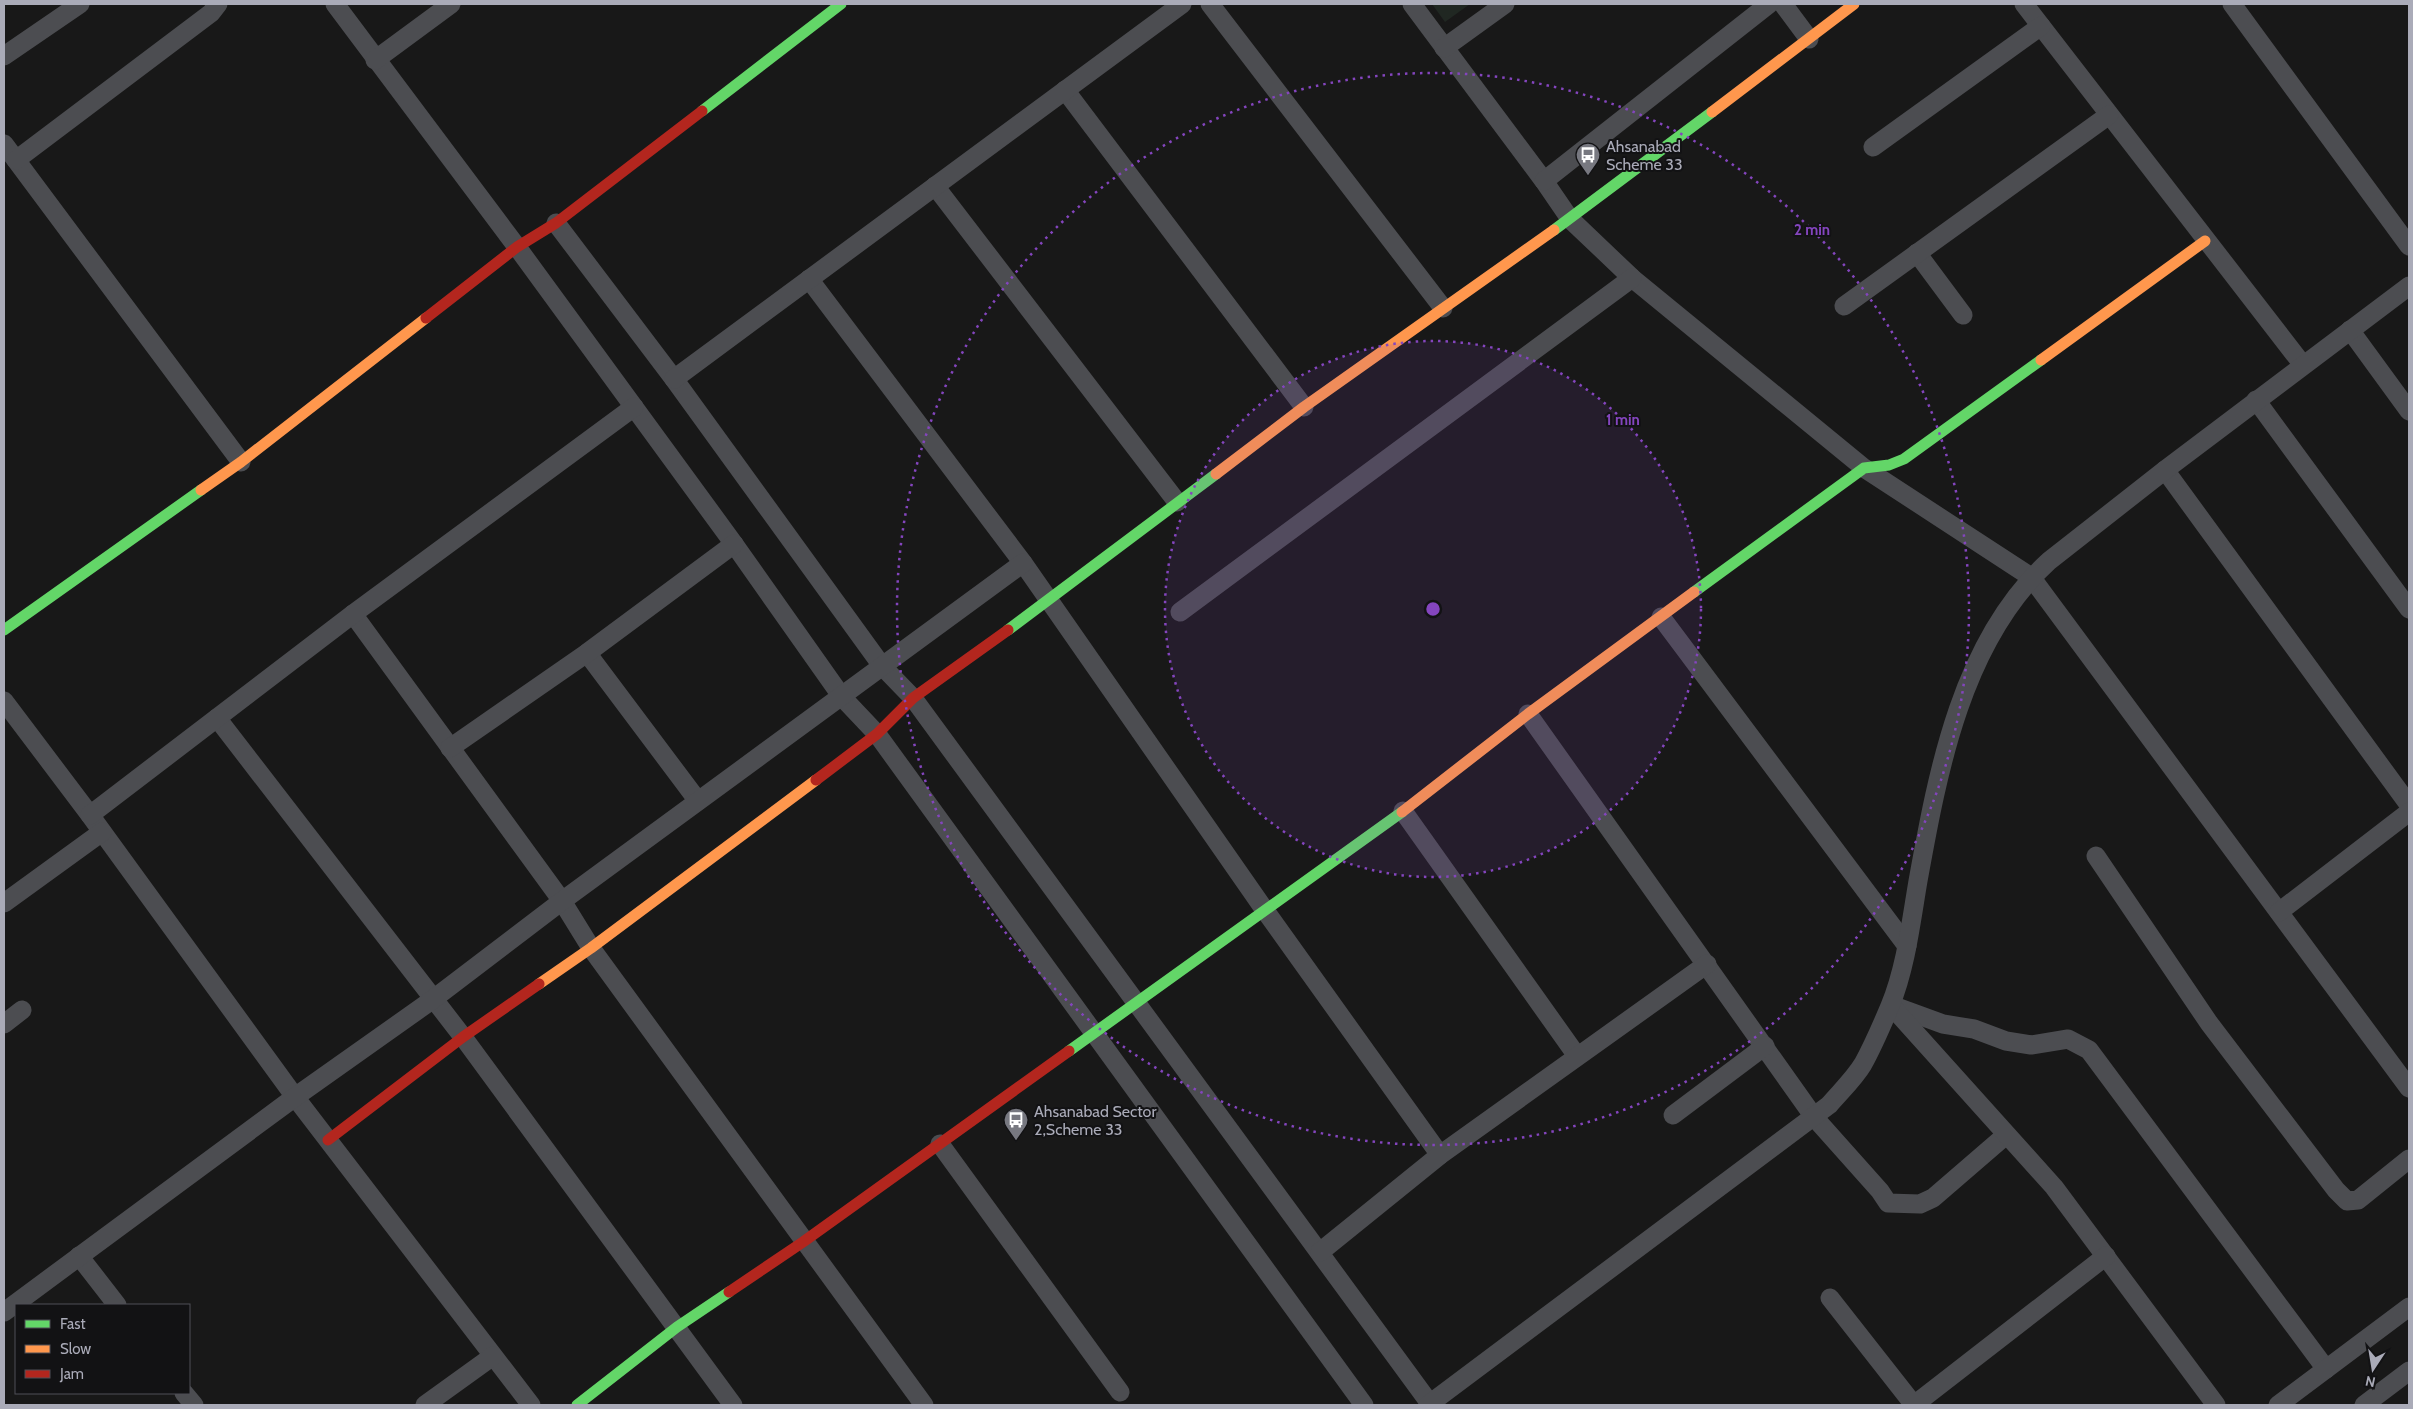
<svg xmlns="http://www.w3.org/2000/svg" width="2413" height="1409" viewBox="0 0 2413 1409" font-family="Cabin,sans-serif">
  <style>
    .green { fill: #202722 }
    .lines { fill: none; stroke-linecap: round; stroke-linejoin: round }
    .street { stroke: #4c4d51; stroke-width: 19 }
    .fast { stroke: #63d668; stroke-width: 11 }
    .slow { stroke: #ff974d; stroke-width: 11 }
    .jam { stroke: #b3261e; stroke-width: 11 }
    .ring { fill: none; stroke: #8445be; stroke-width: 2.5; stroke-dasharray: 2.5 5 }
    .labels { text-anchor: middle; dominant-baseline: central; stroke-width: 4; stroke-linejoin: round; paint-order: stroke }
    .poi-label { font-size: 16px; fill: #aaabb8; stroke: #121214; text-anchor: start }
    .centre { fill: #8445be; stroke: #121214; stroke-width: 2.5 }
    .ring-label { font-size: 15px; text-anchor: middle; font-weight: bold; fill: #8445be; stroke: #121214; stroke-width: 4; stroke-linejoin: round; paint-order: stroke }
  </style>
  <rect width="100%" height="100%" fill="#181818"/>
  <polygon class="green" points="1432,4 1470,4 1445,22"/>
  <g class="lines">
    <g class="street">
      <polyline points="335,4 517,247 734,544 842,697 877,734 1364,1405"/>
      <polyline points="1210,4 1443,308"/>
      <polyline points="1412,4 1544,181 1570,219 1632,278 1864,468 2031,577 2409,1088"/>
      <polyline points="1783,4 1809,39"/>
      <polyline points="2024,4 2303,365"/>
      <polyline points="2232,4 2409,246"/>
      <polyline points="1444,48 1505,4"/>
      <polyline points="4,56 80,4"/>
      <polyline points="375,60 451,4"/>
      <polyline points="1065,90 1304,407"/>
      <polyline points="4,144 241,462"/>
      <polyline points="1873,147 2041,26"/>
      <polyline points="16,160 211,13 218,4"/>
      <polyline points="1544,181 1769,4"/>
      <polyline points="935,186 1177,502"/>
      <polyline points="556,223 674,379 882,666 913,698 1431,1405"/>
      <polyline points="1917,253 1963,315"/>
      <polyline points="809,279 1023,563 1264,909 1440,1155"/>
      <polyline points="1844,306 2109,115"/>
      <polyline points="2350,330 2409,411"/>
      <polyline points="674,379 1182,4"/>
      <polyline points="2256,400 2409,609"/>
      <polyline points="2165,470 2409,805"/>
      <polyline points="1180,612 1632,278"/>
      <polyline points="353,614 562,901 591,948 924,1405"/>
      <polyline points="1661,617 1907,946"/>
      <polyline points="587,653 698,801"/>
      <polyline points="4,701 90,815 295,1097 531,1405"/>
      <polyline points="1528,714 1814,1117 1880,1191 1888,1203 1920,1204 1933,1198 2006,1135"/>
      <polyline points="217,718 463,1037 733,1405"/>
      <polyline points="450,748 587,653 734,544"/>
      <polyline points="1403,811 1577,1056"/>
      <polyline points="90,815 353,614 634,407"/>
      <polyline points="2096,856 2209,1023 2336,1190 2347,1201 2358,1200 2409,1159"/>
      <polyline points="4,903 102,832"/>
      <polyline points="2279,912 2409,812"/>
      <polyline points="1891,1005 1943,1024 1974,1029 2006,1041 2031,1045 2068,1039 2089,1050 2326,1369"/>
      <polyline points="1894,1009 2054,1187 2216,1405"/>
      <polyline points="4,1024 22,1010"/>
      <polyline points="1673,1115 1765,1046"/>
      <polyline points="940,1144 1120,1392"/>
      <polyline points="1320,1252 1440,1155 1707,964"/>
      <polyline points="79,1256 117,1305"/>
      <polyline points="1830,1298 1914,1405 2106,1256"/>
      <polyline points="4,1312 295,1097 432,1000 562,901 1023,563"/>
      <polyline points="184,1393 194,1405"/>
      <polyline points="425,1405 493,1356"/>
      <path d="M1428,1405L1829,1105C1840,1092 1854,1079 1863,1064C1873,1046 1882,1025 1890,1006C1906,967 1911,922 1918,881C1938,770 1962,640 2049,561L2165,470L2409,286"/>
      <polyline points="2278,1405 2409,1307"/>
      <polyline points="2364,1405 2409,1371"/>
    </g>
    <g class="fast">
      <polyline points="702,111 841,4"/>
      <polyline points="1554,230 1712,112"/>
      <polyline points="1694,592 1864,468 1889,465 1904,459 2041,360"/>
      <polyline points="4,630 201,490"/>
      <polyline points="1008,630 1216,474"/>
      <polyline points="1069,1051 1402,812"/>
      <polyline points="577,1405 677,1327 729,1292"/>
    </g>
    <g class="slow">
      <polyline points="1712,112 1854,4"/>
      <polyline points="2041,360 2205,241"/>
      <polyline points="1216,474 1304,407 1554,230"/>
      <polyline points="201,490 241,462 426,318"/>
      <polyline points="1402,812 1528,714 1694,592"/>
      <polyline points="539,984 591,948 816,780"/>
    </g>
    <g class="jam">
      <polyline points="426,318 517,247 556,223 702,111"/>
      <polyline points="816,780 877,734 913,698 1008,630"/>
      <polyline points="328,1140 463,1037 539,984"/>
      <polyline points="729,1292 803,1242 1069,1051"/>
    </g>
  </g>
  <circle cx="1433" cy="609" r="268" fill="#8445be" fill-opacity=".12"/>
  <g class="ring">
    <circle cx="1433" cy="609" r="268"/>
    <circle cx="1433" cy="609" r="536"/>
  </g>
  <defs>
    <symbol id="bus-pin" viewBox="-11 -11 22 30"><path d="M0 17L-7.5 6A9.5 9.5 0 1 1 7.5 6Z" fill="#777880" stroke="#121214"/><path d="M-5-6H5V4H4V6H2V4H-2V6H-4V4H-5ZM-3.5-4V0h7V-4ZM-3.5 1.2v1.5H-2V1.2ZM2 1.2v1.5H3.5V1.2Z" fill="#fff"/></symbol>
  </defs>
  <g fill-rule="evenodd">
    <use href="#bus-pin" x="1574" y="141" width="28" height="38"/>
    <use href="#bus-pin" x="1002" y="1106" width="28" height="38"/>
  </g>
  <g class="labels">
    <g class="poi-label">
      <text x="1606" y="146">Ahsanabad<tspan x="1606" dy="18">Scheme 33</tspan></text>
      <text x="1034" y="1111">Ahsanabad Sector<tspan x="1034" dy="18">2,Scheme 33</tspan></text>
    </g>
  </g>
  <circle cx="1433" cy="609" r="8" class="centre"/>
  <g class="ring-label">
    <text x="1812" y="235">2 min</text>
    <text x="1623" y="425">1 min</text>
  </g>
  <rect width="2413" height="1409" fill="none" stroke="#aaabb8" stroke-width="10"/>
  <rect x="15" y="1304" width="175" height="90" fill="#121214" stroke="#4f4f56"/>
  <rect x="25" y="1320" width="25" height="8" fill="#63d668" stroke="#4f4f56"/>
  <text x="60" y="1329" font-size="15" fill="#aaabb8">Fast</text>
  <rect x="25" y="1345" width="25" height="8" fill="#ff974d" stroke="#4f4f56"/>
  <text x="60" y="1354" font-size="15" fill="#aaabb8">Slow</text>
  <rect x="25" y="1370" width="25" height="8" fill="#b3261e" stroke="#4f4f56"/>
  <text x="60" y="1379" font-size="15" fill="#aaabb8">Jam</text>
  <g transform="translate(2373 1369) rotate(192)" stroke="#121214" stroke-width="4" paint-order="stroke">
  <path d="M0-4L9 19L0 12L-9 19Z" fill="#aaabb8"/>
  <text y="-8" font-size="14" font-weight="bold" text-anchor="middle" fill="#aaabb8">N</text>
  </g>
</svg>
